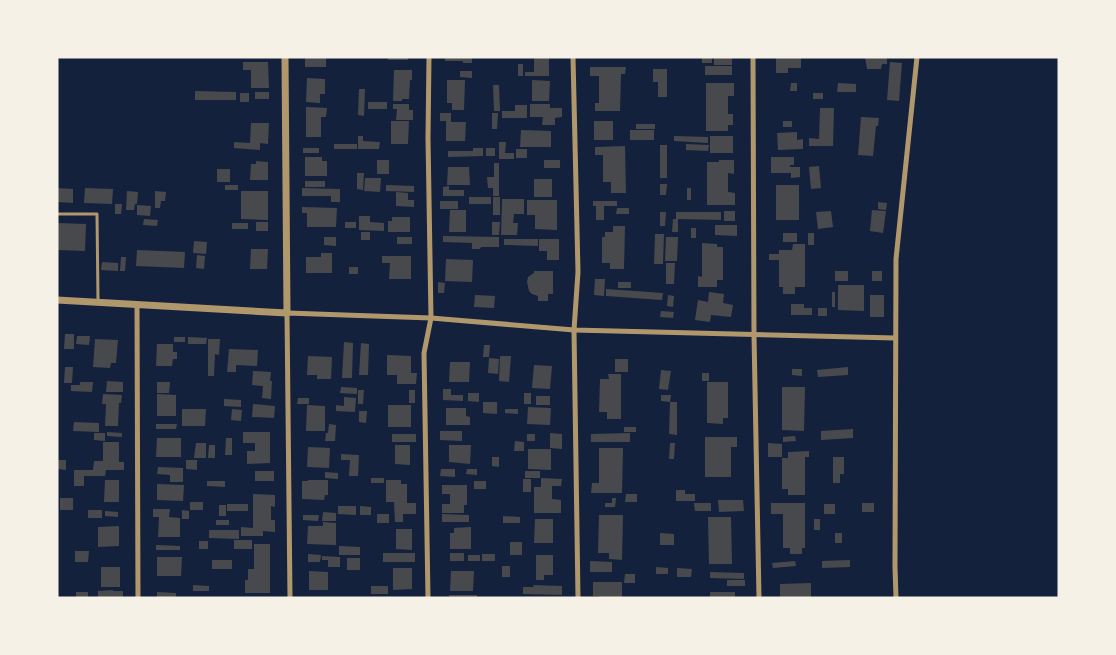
<svg xmlns="http://www.w3.org/2000/svg" width="1116" height="655" viewBox="0 0 1116 655" font-family="'PT Sans',sans-serif">
  <style>
    .building { fill: #48494c }
    .lines { fill: none; stroke-linecap: round; stroke-linejoin: round }
    .service { stroke: #b1986c; stroke-width: 3 }
    .minor { stroke: #b1986c; stroke-width: 5 }
    .tertiary { stroke: #b1986c; stroke-width: 7 }
  </style>
  <rect width="100%" height="100%" fill="#14213d"/>
  <g class="building">
    <rect x="305" y="57" width="21" height="10"/>
    <rect x="388" y="57" width="20" height="3"/>
    <polygon points="445,57 472,57 472,63 463,63 463,61 445,61"/>
    <polygon points="534,57 549,57 549,76 525,76 525,72 534,72"/>
    <rect x="702" y="57" width="10" height="6"/>
    <rect x="714" y="57" width="18" height="8"/>
    <polygon points="776,57 801,57 801,68 788,68 788,73 776,73"/>
    <polygon points="865,57 887,57 887,64 882,64 881,69 867,69"/>
    <polygon points="243,62 268,62 269,88 251,88 251,70 243,70"/>
    <polygon points="890,62 902,63 899,101 887,100"/>
    <rect x="518" y="64" width="5" height="12"/>
    <rect x="705" y="66" width="27" height="9"/>
    <polygon points="590,67 626,67 625,74 621,74 620,111 595,111 595,103 599,103 599,76 590,76"/>
    <polygon points="653,69 667,69 667,97 658,97 658,82 653,82"/>
    <polygon points="394,70 412,70 412,80 410,80 409,99 402,99 402,101 393,101"/>
    <polygon points="460,71 472,71 472,78 460,77"/>
    <polygon points="307,78 325,79 325,94 320,94 320,103 306,102"/>
    <polygon points="447,80 465,80 464,110 452,110 452,103 447,103"/>
    <polygon points="532,80 550,81 549,101 532,101"/>
    <polygon points="706,83 734,83 734,96 728,96 728,114 733,114 733,125 728,125 728,131 706,131"/>
    <polygon points="791,83 797,83 797,91 790,91"/>
    <polygon points="838,83 856,84 856,92 837,92"/>
    <polygon points="493,85 499,85 500,111 494,111"/>
    <polygon points="359,89 365,89 364,116 358,115"/>
    <polygon points="195,91 236,92 236,100 195,100"/>
    <rect x="255" y="92" width="14" height="7"/>
    <rect x="240" y="93" width="9" height="9"/>
    <rect x="813" y="93" width="10" height="6"/>
    <rect x="368" y="102" width="19" height="7"/>
    <polygon points="393,104 409,104 409,110 413,110 413,120 396,120 397,109 393,109"/>
    <polygon points="530,104 550,104 550,108 562,108 562,117 555,118 555,125 542,125 543,117 530,117"/>
    <polygon points="515,105 527,105 527,118 502,118 502,111 515,111"/>
    <polygon points="306,107 327,108 326,117 321,117 321,137 306,137"/>
    <polygon points="820,108 834,108 833,146 809,146 809,138 819,139"/>
    <polygon points="440,113 451,113 451,122 466,122 465,141 446,141 446,121 440,121"/>
    <polygon points="492,113 498,113 497,129 492,129"/>
    <polygon points="861,117 879,118 878,126 876,126 873,156 858,155"/>
    <polygon points="391,121 409,121 408,144 391,144"/>
    <rect x="594" y="121" width="19" height="19"/>
    <rect x="783" y="121" width="9" height="6"/>
    <polygon points="251,123 269,123 268,144 260,143 260,150 234,148 234,142 250,143"/>
    <rect x="636" y="124" width="19" height="5"/>
    <polygon points="521,130 551,131 551,147 520,147"/>
    <rect x="630" y="130" width="24" height="10"/>
    <polygon points="797,132 797,140 803,139 803,149 778,150 777,133"/>
    <polygon points="358,136 363,136 363,141 380,142 379,149 358,149"/>
    <polygon points="674,136 708,137 708,143 674,141"/>
    <rect x="710" y="136" width="23" height="17"/>
    <polygon points="499,142 506,142 505,153 514,153 514,159 499,159"/>
    <rect x="334" y="144" width="23" height="5"/>
    <polygon points="686,144 709,145 708,151 686,150"/>
    <rect x="660" y="145" width="7" height="33"/>
    <polygon points="625,146 626,193 611,193 611,182 603,182 603,155 595,155 595,147"/>
    <rect x="303" y="148" width="16" height="5"/>
    <polygon points="473,148 483,148 483,156 448,157 448,151 473,151"/>
    <rect x="486" y="148" width="9" height="8"/>
    <rect x="516" y="149" width="11" height="9"/>
    <polygon points="305,157 322,157 322,161 327,161 327,176 305,176"/>
    <polygon points="771,157 794,157 794,165 790,165 790,167 800,167 800,177 791,178 791,173 771,173"/>
    <rect x="377" y="160" width="12" height="14"/>
    <rect x="544" y="160" width="16" height="8"/>
    <polygon points="719,160 734,160 734,174 728,173 728,192 735,193 735,205 707,205 707,162 719,162"/>
    <polygon points="256,161 268,162 268,180 250,180 251,164 256,164"/>
    <polygon points="494,163 499,163 499,196 493,196 493,188 488,188 487,177 494,177"/>
    <polygon points="819,166 821,188 811,189 809,167"/>
    <polygon points="448,167 469,167 470,185 447,185"/>
    <rect x="217" y="169" width="13" height="13"/>
    <polygon points="357,173 364,173 363,190 357,189"/>
    <polygon points="365,178 381,178 380,192 364,191"/>
    <rect x="534" y="179" width="18" height="18"/>
    <rect x="305" y="181" width="20" height="6"/>
    <polygon points="660,184 667,184 666,195 660,195"/>
    <rect x="225" y="185" width="13" height="5"/>
    <polygon points="386,185 414,186 414,192 386,191"/>
    <rect x="776" y="185" width="23" height="35"/>
    <polygon points="449,186 449,190 464,190 464,196 443,196 443,187"/>
    <polygon points="57,188 73,189 73,203 57,202"/>
    <polygon points="85,188 113,189 112,204 84,203"/>
    <polygon points="302,188 340,189 340,202 331,202 331,196 302,196"/>
    <rect x="687" y="188" width="4" height="12"/>
    <polygon points="127,191 138,192 137,204 135,204 134,210 126,210"/>
    <polygon points="155,191 166,192 165,201 161,201 160,208 155,208"/>
    <polygon points="241,191 268,191 268,220 241,219"/>
    <polygon points="396,192 408,193 408,200 414,200 414,207 396,206"/>
    <rect x="469" y="197" width="22" height="7"/>
    <rect x="493" y="197" width="7" height="18"/>
    <polygon points="502,199 524,199 524,214 514,214 513,223 518,223 517,235 501,235"/>
    <polygon points="527,200 557,200 557,230 535,229 535,215 527,215"/>
    <rect x="440" y="201" width="18" height="8"/>
    <polygon points="593,201 617,201 617,206 604,206 604,220 596,220 596,206 593,206"/>
    <polygon points="878,202 887,203 886,210 878,209"/>
    <polygon points="115,204 122,204 121,214 115,214"/>
    <polygon points="137,205 151,206 150,216 137,215"/>
    <polygon points="302,207 337,208 336,227 307,227 307,213 302,213"/>
    <polygon points="617,208 629,208 629,214 616,214"/>
    <polygon points="450,210 466,210 466,232 449,232"/>
    <polygon points="872,210 886,211 883,233 870,231"/>
    <rect x="724" y="211" width="11" height="10"/>
    <polygon points="831,211 833,227 818,229 816,212"/>
    <polygon points="660,212 666,212 665,226 660,226"/>
    <polygon points="676,212 721,212 721,220 678,219 678,232 672,232 673,219 676,219"/>
    <polygon points="359,216 370,216 370,222 384,223 384,231 359,230"/>
    <polygon points="392,217 410,217 410,232 388,232 388,221 392,221"/>
    <polygon points="144,219 158,220 157,226 143,225"/>
    <rect x="256" y="222" width="12" height="9"/>
    <rect x="345" y="222" width="11" height="6"/>
    <polygon points="492,222 500,222 499,235 492,235"/>
    <polygon points="57,223 86,224 85,251 57,250"/>
    <rect x="232" y="223" width="16" height="6"/>
    <polygon points="715,225 737,225 737,236 715,235"/>
    <polygon points="613,226 625,226 624,269 610,269 610,263 602,263 602,237 605,237 605,232 613,232"/>
    <rect x="691" y="228" width="5" height="10"/>
    <rect x="361" y="232" width="9" height="8"/>
    <rect x="783" y="233" width="14" height="9"/>
    <rect x="808" y="233" width="6" height="12"/>
    <polygon points="655,234 664,234 663,264 654,264"/>
    <polygon points="443,236 499,237 499,247 481,247 480,249 472,249 472,243 443,242"/>
    <polygon points="324,237 336,237 336,246 324,245"/>
    <rect x="397" y="237" width="15" height="7"/>
    <polygon points="666,237 678,237 677,261 665,261"/>
    <polygon points="504,239 538,239 538,246 504,245"/>
    <polygon points="539,239 559,239 559,260 547,260 547,251 539,251"/>
    <polygon points="194,241 207,242 206,254 193,253"/>
    <polygon points="702,243 717,244 717,247 723,247 723,280 717,280 717,287 698,287 698,276 702,277"/>
    <polygon points="793,244 805,244 805,287 795,287 795,294 783,294 783,287 779,287 779,260 769,260 769,254 779,254 779,250 792,250"/>
    <polygon points="251,249 268,249 267,269 250,269"/>
    <polygon points="137,250 185,252 184,268 136,266"/>
    <polygon points="321,253 332,253 332,273 306,273 306,257 321,257"/>
    <polygon points="197,255 205,256 204,269 196,268"/>
    <polygon points="382,256 411,256 411,279 389,279 390,263 382,263"/>
    <polygon points="121,257 126,257 125,271 120,271"/>
    <polygon points="446,259 473,260 472,282 445,281"/>
    <polygon points="102,262 118,263 118,271 101,270"/>
    <polygon points="666,263 675,263 674,284 666,284"/>
    <rect x="349" y="267" width="9" height="7"/>
    <polygon points="534,271 553,271 553,294 548,294 548,301 538,301 538,296 532,294 529,291 527,282 528,277 534,273"/>
    <rect x="835" y="271" width="13" height="10"/>
    <rect x="872" y="271" width="10" height="10"/>
    <polygon points="595,279 605,279 604,296 594,295"/>
    <polygon points="438,282 445,283 444,293 438,293"/>
    <rect x="618" y="282" width="13" height="6"/>
    <polygon points="838,285 864,285 864,311 838,310"/>
    <polygon points="606,289 663,293 662,300 606,296"/>
    <polygon points="709,292 724,294 723,303 733,305 731,317 711,315 710,322 695,320 698,300 708,302"/>
    <rect x="832" y="292" width="3" height="15"/>
    <polygon points="475,295 495,296 494,308 474,307"/>
    <polygon points="668,295 674,296 673,307 667,306"/>
    <rect x="870" y="295" width="14" height="22"/>
    <polygon points="791,304 804,304 804,308 812,308 812,315 791,315"/>
    <rect x="818" y="308" width="9" height="8"/>
    <polygon points="661,311 674,312 673,318 660,317"/>
    <polygon points="65,334 74,334 74,349 64,349"/>
    <polygon points="77,336 90,336 89,345 76,344"/>
    <rect x="174" y="337" width="11" height="5"/>
    <polygon points="188,337 207,338 206,344 188,344"/>
    <polygon points="95,339 118,340 116,363 111,363 110,368 93,367"/>
    <polygon points="208,339 220,339 219,355 215,354 214,376 208,376"/>
    <polygon points="344,342 353,343 352,378 342,378"/>
    <polygon points="361,343 369,344 368,375 359,375"/>
    <polygon points="157,344 173,344 173,352 177,352 177,359 173,359 172,366 156,366"/>
    <polygon points="484,345 490,345 489,357 483,357"/>
    <polygon points="229,349 258,350 257,366 236,365 236,372 227,372"/>
    <polygon points="387,355 411,356 411,373 417,373 416,384 397,384 397,375 387,375"/>
    <polygon points="308,356 332,357 331,379 317,379 317,375 307,375"/>
    <polygon points="500,356 511,356 509,382 499,381"/>
    <polygon points="489,358 499,359 498,374 488,373"/>
    <rect x="615" y="359" width="13" height="13"/>
    <polygon points="450,362 470,362 469,382 449,382"/>
    <polygon points="534,365 552,366 550,389 532,388"/>
    <polygon points="65,367 73,367 72,383 64,383"/>
    <polygon points="848,367 848,375 818,377 817,370"/>
    <polygon points="792,369 802,369 802,376 792,375"/>
    <polygon points="661,370 671,371 668,390 659,389"/>
    <polygon points="253,371 271,372 270,381 272,381 271,399 262,398 263,386 252,385"/>
    <rect x="702" y="373" width="7" height="8"/>
    <polygon points="608,374 621,374 621,419 607,419 607,412 599,412 600,379 609,379"/>
    <polygon points="107,381 123,382 123,392 106,392"/>
    <polygon points="80,382 93,382 92,392 71,391 71,385 80,385"/>
    <polygon points="157,382 170,382 169,393 157,393"/>
    <polygon points="707,382 728,382 728,418 723,418 723,424 707,423"/>
    <polygon points="341,387 357,388 357,394 340,393"/>
    <polygon points="782,387 805,387 804,431 782,430"/>
    <polygon points="443,389 451,389 451,395 463,395 463,401 443,400"/>
    <polygon points="358,390 364,390 363,404 358,404"/>
    <rect x="409" y="390" width="6" height="13"/>
    <polygon points="468,393 479,393 479,402 468,401"/>
    <rect x="524" y="393" width="7" height="11"/>
    <polygon points="103,394 122,395 121,403 119,403 118,426 105,426 106,404 102,404"/>
    <polygon points="157,394 176,395 176,416 157,416"/>
    <polygon points="661,395 671,395 670,402 661,401"/>
    <rect x="536" y="396" width="14" height="9"/>
    <polygon points="344,397 356,398 355,412 336,411 336,405 344,406"/>
    <polygon points="298,398 309,398 309,404 297,404"/>
    <polygon points="224,399 241,400 241,407 224,406"/>
    <polygon points="483,402 497,402 497,414 483,413"/>
    <polygon points="670,402 677,402 677,435 669,434"/>
    <polygon points="253,404 275,406 274,418 252,417"/>
    <polygon points="307,405 325,406 325,431 306,431"/>
    <rect x="388" y="405" width="23" height="22"/>
    <polygon points="528,407 551,408 550,425 527,424"/>
    <polygon points="446,408 466,408 466,416 470,417 470,425 446,425"/>
    <polygon points="182,409 206,409 205,426 182,426"/>
    <polygon points="232,409 242,410 241,421 231,420"/>
    <polygon points="505,409 518,409 518,414 505,413"/>
    <polygon points="359,411 367,411 366,423 359,422"/>
    <polygon points="74,422 99,423 99,432 73,431"/>
    <polygon points="156,424 177,424 176,429 156,429"/>
    <polygon points="329,424 336,425 335,441 325,441 326,433 328,433"/>
    <rect x="624" y="427" width="12" height="5"/>
    <polygon points="853,429 853,438 821,440 821,431"/>
    <polygon points="440,431 462,431 462,441 440,440"/>
    <polygon points="107,432 122,433 122,437 107,436"/>
    <polygon points="243,432 270,432 270,463 247,464 247,451 255,451 255,443 243,443"/>
    <polygon points="94,433 105,433 105,441 94,440"/>
    <polygon points="550,433 562,434 562,449 550,448"/>
    <polygon points="630,433 630,442 591,442 591,434"/>
    <rect x="392" y="434" width="24" height="8"/>
    <rect x="527" y="434" width="8" height="7"/>
    <polygon points="795,436 796,441 783,442 783,437"/>
    <polygon points="705,437 737,437 737,447 731,447 731,477 705,477"/>
    <polygon points="157,438 181,438 181,457 156,457"/>
    <polygon points="226,438 232,438 232,455 225,455"/>
    <polygon points="515,441 524,442 524,451 514,451"/>
    <polygon points="103,442 119,442 119,462 124,462 124,470 106,470 105,476 84,476 84,486 74,486 74,470 93,470 94,461 103,461"/>
    <polygon points="196,443 206,443 206,458 194,458"/>
    <polygon points="670,443 675,443 674,459 669,459"/>
    <polygon points="768,443 782,444 782,457 768,457"/>
    <polygon points="209,445 215,445 215,458 208,458"/>
    <polygon points="395,445 410,445 410,465 395,464"/>
    <polygon points="449,445 471,445 470,464 449,462"/>
    <polygon points="308,447 330,448 329,468 307,467"/>
    <polygon points="599,448 623,448 622,493 591,493 592,483 599,483"/>
    <polygon points="528,449 551,449 551,470 528,469"/>
    <polygon points="809,451 809,457 805,457 805,495 788,495 788,489 782,489 782,458 788,458 788,452"/>
    <polygon points="341,454 359,455 358,476 349,476 350,460 341,460"/>
    <polygon points="492,457 499,457 499,467 492,466"/>
    <polygon points="833,457 844,457 844,474 840,474 840,483 833,483"/>
    <polygon points="57,460 66,460 66,470 57,469"/>
    <polygon points="186,460 197,460 197,470 186,469"/>
    <polygon points="158,467 183,468 183,482 170,482 170,475 157,474"/>
    <polygon points="441,469 455,469 455,477 440,476"/>
    <polygon points="467,469 477,469 477,475 466,474"/>
    <rect x="255" y="471" width="19" height="10"/>
    <rect x="525" y="471" width="15" height="7"/>
    <polygon points="325,472 338,473 338,479 325,478"/>
    <rect x="371" y="478" width="13" height="5"/>
    <polygon points="541,478 562,479 561,486 552,486 552,499 561,500 561,513 534,513 534,487 541,487"/>
    <rect x="523" y="479" width="8" height="13"/>
    <polygon points="105,480 119,480 119,502 104,502"/>
    <polygon points="308,480 328,480 328,495 325,495 324,500 302,499 302,481 308,481"/>
    <polygon points="386,480 401,480 401,484 407,484 407,503 416,503 416,514 403,514 403,522 395,522 394,502 386,502"/>
    <polygon points="207,481 225,481 225,487 207,486"/>
    <rect x="474" y="481" width="12" height="8"/>
    <polygon points="157,484 184,485 183,501 157,500"/>
    <polygon points="442,485 467,485 467,505 464,505 464,513 442,513 442,504 450,504 450,494 442,494"/>
    <polygon points="676,490 685,490 685,494 695,494 695,501 676,501"/>
    <polygon points="253,494 275,495 275,507 271,506 271,520 275,520 275,532 263,531 263,536 241,536 241,527 253,528"/>
    <polygon points="626,494 637,494 637,502 625,502"/>
    <rect x="60" y="498" width="13" height="12"/>
    <polygon points="612,498 616,498 615,507 605,507 605,503 612,503"/>
    <polygon points="718,500 743,500 744,511 719,512"/>
    <rect x="190" y="502" width="13" height="8"/>
    <polygon points="694,503 711,503 711,511 695,511"/>
    <polygon points="771,503 805,503 805,548 802,548 802,554 790,554 790,548 783,548 783,514 771,514"/>
    <rect x="862" y="503" width="12" height="9"/>
    <rect x="227" y="504" width="21" height="7"/>
    <rect x="824" y="504" width="11" height="10"/>
    <rect x="219" y="505" width="7" height="11"/>
    <polygon points="338,506 356,506 356,515 338,514"/>
    <polygon points="360,506 371,507 371,515 360,515"/>
    <polygon points="153,509 170,509 169,517 180,518 180,537 158,537 159,517 153,517"/>
    <rect x="88" y="510" width="14" height="8"/>
    <polygon points="182,510 189,511 189,519 182,519"/>
    <polygon points="105,511 118,512 118,517 105,516"/>
    <polygon points="323,512 336,513 336,521 322,521"/>
    <rect x="377" y="514" width="12" height="9"/>
    <polygon points="442,514 469,515 469,522 442,522"/>
    <polygon points="303,515 319,515 318,521 303,520"/>
    <polygon points="599,515 623,515 622,560 609,559 609,553 598,553"/>
    <polygon points="503,516 520,517 520,523 503,523"/>
    <polygon points="708,517 731,517 732,564 709,564"/>
    <polygon points="535,519 553,519 553,543 534,543"/>
    <rect x="814" y="519" width="6" height="11"/>
    <rect x="216" y="520" width="13" height="5"/>
    <polygon points="323,522 336,523 336,545 307,544 308,526 323,526"/>
    <polygon points="119,526 119,546 98,547 98,527"/>
    <polygon points="471,527 471,549 450,549 450,533 454,533 454,528"/>
    <polygon points="396,529 412,529 412,550 396,549"/>
    <polygon points="209,530 239,530 239,539 209,538"/>
    <polygon points="660,533 674,534 674,545 660,545"/>
    <rect x="835" y="533" width="7" height="10"/>
    <rect x="234" y="540" width="18" height="9"/>
    <rect x="199" y="541" width="9" height="8"/>
    <rect x="510" y="542" width="12" height="13"/>
    <polygon points="254,544 270,544 270,593 245,593 245,580 248,580 248,569 254,569"/>
    <polygon points="156,545 180,546 180,550 156,550"/>
    <polygon points="339,546 360,547 360,555 339,555"/>
    <polygon points="75,551 89,551 88,562 75,562"/>
    <rect x="383" y="553" width="32" height="9"/>
    <rect x="450" y="553" width="14" height="8"/>
    <polygon points="308,554 321,555 320,562 308,562"/>
    <rect x="482" y="554" width="13" height="7"/>
    <rect x="468" y="555" width="12" height="6"/>
    <polygon points="536,555 553,555 553,575 544,575 544,580 536,580"/>
    <polygon points="322,556 340,557 340,567 328,567 328,560 322,560"/>
    <polygon points="157,557 182,557 181,576 157,576"/>
    <rect x="347" y="558" width="13" height="12"/>
    <rect x="212" y="560" width="20" height="9"/>
    <polygon points="850,560 850,567 822,568 822,561"/>
    <polygon points="590,561 612,562 612,572 590,572"/>
    <polygon points="795,561 796,566 773,568 772,563"/>
    <rect x="502" y="566" width="8" height="11"/>
    <rect x="101" y="567" width="19" height="20"/>
    <polygon points="656,567 668,568 668,574 656,574"/>
    <polygon points="393,568 412,568 412,589 393,590"/>
    <polygon points="677,568 692,569 691,577 677,577"/>
    <polygon points="309,571 328,572 328,590 309,590"/>
    <polygon points="451,571 474,571 473,591 450,591"/>
    <polygon points="710,572 744,573 744,579 710,578"/>
    <polygon points="625,574 635,574 635,583 624,583"/>
    <rect x="727" y="580" width="18" height="6"/>
    <polygon points="593,582 622,582 622,598 599,598 599,596 593,596"/>
    <polygon points="811,583 811,598 780,598 780,584"/>
    <polygon points="193,585 209,586 209,591 193,591"/>
    <polygon points="533,585 562,586 562,595 523,594 523,587 534,587"/>
    <rect x="371" y="586" width="17" height="8"/>
    <polygon points="113,590 113,591 123,591 123,598 98,598 98,591"/>
    <rect x="76" y="592" width="12" height="6"/>
    <polygon points="157,592 176,593 176,598 157,598"/>
    <rect x="710" y="592" width="25" height="6"/>
    <rect x="449" y="595" width="28" height="3"/>
  </g>
  <g class="lines">
    <polyline class="service" points="57,214 97,214 98,300"/>
    <g class="minor">
      <polyline points="573,57 578,272 574,330 578,598"/>
      <polyline points="753,57 754,335 759,598"/>
      <polyline points="137,304 138,598"/>
      <polyline points="290,598 287,313 431,318 574,330 895,338"/>
      <polyline points="428,598 424,353 431,318 428,138 429,57"/>
      <polyline points="896,598 895,567 896,259 917,57"/>
    </g>
    <polyline class="tertiary" points="57,300 287,313 285,57"/>
  </g>
  <rect width="1116" height="655" fill="none" stroke="#f6f1e7" stroke-width="117"/>
</svg>
